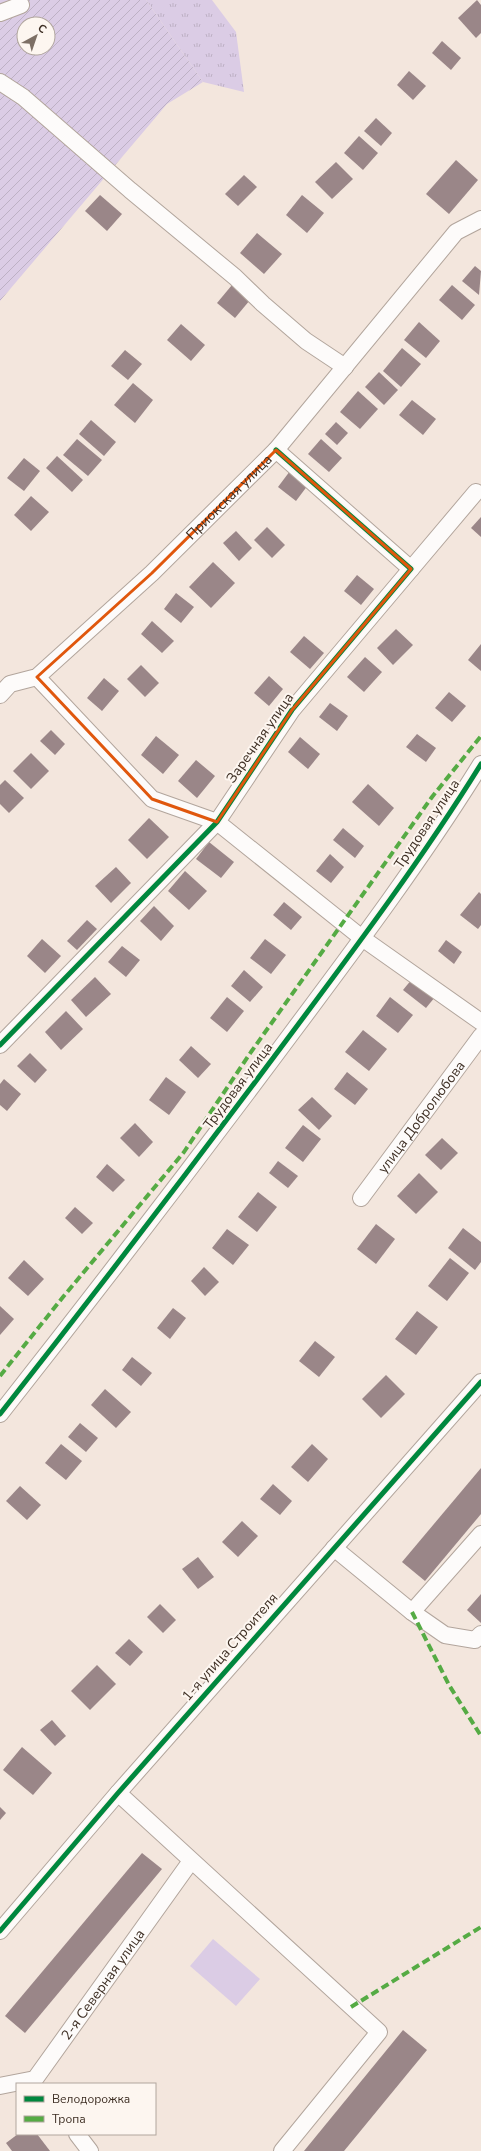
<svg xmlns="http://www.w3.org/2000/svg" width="481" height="2151" viewBox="0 0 481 2151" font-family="'Nunito Sans',sans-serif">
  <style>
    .grass { fill: url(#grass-tufts) }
    .garden { fill: url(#garden-furrows); fill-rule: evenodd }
    .pitch { fill: #dbcce5 }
    .building { fill: #9a8688 }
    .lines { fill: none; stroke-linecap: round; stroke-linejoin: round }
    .minor-casing { stroke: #b2a59c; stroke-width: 18 }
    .minor { stroke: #fdfbfa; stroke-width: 16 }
    .quiet { stroke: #55ab44; stroke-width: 4; stroke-dasharray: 8 4; stroke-linecap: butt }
    .cycleway-casing { stroke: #fdf6f0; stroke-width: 8 }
    .cycleway { stroke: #00873e; stroke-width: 5 }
    .marked { fill: none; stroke: #e0570d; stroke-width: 3; stroke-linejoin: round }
    .labels { text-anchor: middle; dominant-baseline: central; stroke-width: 4; stroke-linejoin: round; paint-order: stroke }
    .street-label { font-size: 14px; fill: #3e2f24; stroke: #fdf6f0 }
  </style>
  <defs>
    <pattern id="grass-tufts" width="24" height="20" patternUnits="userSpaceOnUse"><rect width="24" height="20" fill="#dbcce5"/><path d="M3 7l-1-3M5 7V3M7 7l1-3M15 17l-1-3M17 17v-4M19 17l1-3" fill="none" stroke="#bdb0c4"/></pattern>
    <pattern id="garden-furrows" width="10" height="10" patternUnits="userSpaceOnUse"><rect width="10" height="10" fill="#dbcce5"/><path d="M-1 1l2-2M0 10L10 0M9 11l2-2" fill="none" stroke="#bdb0c4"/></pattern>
  </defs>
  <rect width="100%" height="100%" fill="#f3e6dd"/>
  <polygon class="grass" points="146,0 212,0 236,32 244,92 203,82"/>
  <path class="garden" d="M0,0H146L203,82L167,104L0,301ZM24,24H48V48H24Z"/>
  <polygon class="pitch" points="213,1939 260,1979 236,2006 190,1966"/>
  <g class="building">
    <polygon points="477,0 481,5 481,33 476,38 458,18"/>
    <polygon points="442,41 461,58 451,70 432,53"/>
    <polygon points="409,71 426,86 413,100 397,85"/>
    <polygon points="376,118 392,133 381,146 364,131"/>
    <polygon points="359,136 378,153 363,170 344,153"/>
    <polygon points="456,160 478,180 449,214 426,194"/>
    <polygon points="336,162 353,179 332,199 315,182"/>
    <polygon points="244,175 257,187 238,206 225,194"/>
    <polygon points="100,195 122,214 107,231 85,211"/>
    <polygon points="302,195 324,213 307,233 286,215"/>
    <polygon points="257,233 282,254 264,274 240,253"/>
    <polygon points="475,266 481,271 479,295 462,281"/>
    <polygon points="232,285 250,300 235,318 217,303"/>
    <polygon points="452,285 475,305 462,320 439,300"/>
    <polygon points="419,322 440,341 426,358 404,340"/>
    <polygon points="181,324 205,345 191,361 167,340"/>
    <polygon points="402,348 421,364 401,387 383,371"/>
    <polygon points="125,350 142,364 128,380 111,366"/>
    <polygon points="379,372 398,390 384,405 365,387"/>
    <polygon points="133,383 153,400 135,423 114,405"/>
    <polygon points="358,391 378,409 360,429 340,412"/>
    <polygon points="412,400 436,419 423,435 399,415"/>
    <polygon points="91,420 116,442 104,456 79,434"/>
    <polygon points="336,422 348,433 337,445 325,434"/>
    <polygon points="77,439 102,460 88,476 63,455"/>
    <polygon points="321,439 342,458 329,472 308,454"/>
    <polygon points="57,456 83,480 72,492 46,468"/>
    <polygon points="24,458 40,471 24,491 7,478"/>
    <polygon points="290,471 308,485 296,501 278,487"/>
    <polygon points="31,496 49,512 31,531 14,515"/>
    <polygon points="481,517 481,537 471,528"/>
    <polygon points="267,527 285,545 272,558 254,540"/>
    <polygon points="236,531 252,548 239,561 223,543"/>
    <polygon points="213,562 235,583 211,608 189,587"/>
    <polygon points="357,575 374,589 361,605 344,591"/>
    <polygon points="176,593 194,607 181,623 164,609"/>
    <polygon points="152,621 174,641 162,653 141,634"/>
    <polygon points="396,629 413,645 393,665 377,648"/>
    <polygon points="304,636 324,653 310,669 290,652"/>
    <polygon points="481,644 481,671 468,660"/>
    <polygon points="365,657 382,672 364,692 347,677"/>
    <polygon points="141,665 159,683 145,697 127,679"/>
    <polygon points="269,676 283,689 269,706 254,693"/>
    <polygon points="104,678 119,691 102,711 87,698"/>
    <polygon points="449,692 466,706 452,722 435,708"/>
    <polygon points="330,703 348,716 337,731 319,717"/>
    <polygon points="51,730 65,744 55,755 40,741"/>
    <polygon points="417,734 436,748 426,762 406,747"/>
    <polygon points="156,736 179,755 163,774 141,755"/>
    <polygon points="300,737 320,754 308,769 288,752"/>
    <polygon points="31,753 49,771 31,789 13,771"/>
    <polygon points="196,760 215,776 197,798 178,781"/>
    <polygon points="5,780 24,798 9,813 0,804 0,785"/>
    <polygon points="368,784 394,808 379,826 352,802"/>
    <polygon points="149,818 169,837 147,859 128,840"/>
    <polygon points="343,828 364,846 355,858 333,840"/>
    <polygon points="209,842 234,862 221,878 196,859"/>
    <polygon points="330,854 344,867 331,883 316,871"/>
    <polygon points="116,867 131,883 111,903 95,886"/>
    <polygon points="185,871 207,891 189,910 168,891"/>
    <polygon points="479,892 481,894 481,925 478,929 460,915"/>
    <polygon points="284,902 302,917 291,930 273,915"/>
    <polygon points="154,906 174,926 161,941 140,921"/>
    <polygon points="87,920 97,929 77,950 67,941"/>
    <polygon points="42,939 61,956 45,973 27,956"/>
    <polygon points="265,939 286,955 271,974 250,958"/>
    <polygon points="446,940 462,952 454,964 438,951"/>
    <polygon points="122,946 140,960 126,977 108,962"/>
    <polygon points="244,970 263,987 250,1002 231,986"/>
    <polygon points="95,977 111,994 86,1017 71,1000"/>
    <polygon points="412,979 435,997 426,1008 403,990"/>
    <polygon points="227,997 244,1011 227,1032 210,1018"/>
    <polygon points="390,997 413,1015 398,1033 376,1016"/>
    <polygon points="66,1011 83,1029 61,1050 45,1032"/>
    <polygon points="363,1030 387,1049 369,1071 345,1052"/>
    <polygon points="191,1046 211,1064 198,1078 179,1060"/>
    <polygon points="30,1053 47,1070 35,1083 17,1066"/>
    <polygon points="347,1072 368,1089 355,1105 334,1089"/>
    <polygon points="166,1077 186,1092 169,1115 149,1100"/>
    <polygon points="4,1079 21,1094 7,1111 0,1105 0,1084"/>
    <polygon points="312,1097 332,1116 319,1130 298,1110"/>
    <polygon points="135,1123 153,1142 139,1157 120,1138"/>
    <polygon points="303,1125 321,1139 303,1162 285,1148"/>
    <polygon points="442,1138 458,1153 441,1170 425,1155"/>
    <polygon points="278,1161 298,1176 288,1188 269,1173"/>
    <polygon points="107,1164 125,1180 113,1192 96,1177"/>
    <polygon points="419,1173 438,1192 416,1214 397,1196"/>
    <polygon points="258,1192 277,1207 257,1232 238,1217"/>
    <polygon points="75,1207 93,1223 82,1234 65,1218"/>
    <polygon points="376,1224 395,1239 376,1264 357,1249"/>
    <polygon points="463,1228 481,1242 481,1262 475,1270 448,1248"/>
    <polygon points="227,1229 249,1245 233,1265 212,1248"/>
    <polygon points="450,1258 469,1273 447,1301 428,1286"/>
    <polygon points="24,1260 44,1279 28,1296 8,1278"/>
    <polygon points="204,1267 219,1282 205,1296 191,1281"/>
    <polygon points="0,1306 14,1319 0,1335"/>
    <polygon points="173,1308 186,1318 170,1339 157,1328"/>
    <polygon points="417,1311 438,1327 416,1355 395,1339"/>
    <polygon points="315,1341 335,1357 319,1377 299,1361"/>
    <polygon points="132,1357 152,1373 141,1386 122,1370"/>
    <polygon points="386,1375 405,1394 381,1418 362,1399"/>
    <polygon points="105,1389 131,1412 116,1428 91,1405"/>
    <polygon points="80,1423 98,1438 86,1452 68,1437"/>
    <polygon points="61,1444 82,1461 66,1480 45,1463"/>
    <polygon points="312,1444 328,1459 308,1482 291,1467"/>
    <polygon points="481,1468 481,1514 425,1581 402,1562"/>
    <polygon points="273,1484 292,1501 280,1515 260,1499"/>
    <polygon points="20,1486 41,1505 27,1520 6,1501"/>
    <polygon points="242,1521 258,1536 238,1557 222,1542"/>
    <polygon points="198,1557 214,1577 198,1589 182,1569"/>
    <polygon points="481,1594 481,1623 467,1610"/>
    <polygon points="160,1604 176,1620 163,1633 147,1617"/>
    <polygon points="129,1639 143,1652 130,1666 115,1653"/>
    <polygon points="97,1665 116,1684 90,1710 71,1691"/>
    <polygon points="52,1720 66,1736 55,1746 40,1730"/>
    <polygon points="22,1747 52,1773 33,1795 3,1770"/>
    <polygon points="0,1807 6,1813 0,1820"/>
    <polygon points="142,1853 162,1869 25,2033 5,2016"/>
    <polygon points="403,2030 427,2050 344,2151 304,2151"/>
    <polygon points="18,2134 37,2134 50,2151 12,2151 6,2143"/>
  </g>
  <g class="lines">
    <defs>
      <g id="minor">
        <polyline points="0,13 21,5"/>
        <polyline points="0,82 23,97 130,190 235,277 263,304 306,341 345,367"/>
        <polyline points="411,569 476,492"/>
        <polyline points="37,677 152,799 217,822 362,938 481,1022"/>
        <path id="s1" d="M0,695L10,684L37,677L152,573L276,450L456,232L481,219"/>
        <polyline points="0,1045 217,822 292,710 411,569 276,450"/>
        <path id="s2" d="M361,1198L481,1036"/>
        <path d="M0,1414C100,1287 198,1159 294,1030C359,943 424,856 481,764"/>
        <polyline points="334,1548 412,1612 481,1534"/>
        <polyline points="412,1612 445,1635 475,1640 481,1634"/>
        <polyline points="118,1793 379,2032 282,2151"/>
        <polyline points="0,1931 118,1793 481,1382"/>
        <path id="s3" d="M0,2086L35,2079L191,1861"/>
        <polyline points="77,2134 90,2151"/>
      </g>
    </defs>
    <use href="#minor" class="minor-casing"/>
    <use href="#minor" class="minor"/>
    <g class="quiet">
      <polyline points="0,1376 63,1297 184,1152 251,1052 432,797 481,736"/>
      <polyline points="412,1612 449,1685 481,1736"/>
      <polyline points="351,2007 481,1927"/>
    </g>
    <defs>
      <g id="cycleway">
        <polyline points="0,1045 217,822 292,710 411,569 276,450"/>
        <path d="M0,1414C100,1287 198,1159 294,1030C359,943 424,856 481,764"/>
        <polyline points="0,1931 118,1793 481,1382"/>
      </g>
    </defs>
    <use href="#cycleway" class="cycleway-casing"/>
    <use href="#cycleway" class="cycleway"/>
  </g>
  <path class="marked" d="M276,450L411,569L292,710L217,822L152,799L37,677L152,573Z"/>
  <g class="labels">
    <g class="street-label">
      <text stroke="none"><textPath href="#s1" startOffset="306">Приокская улица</textPath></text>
      <text transform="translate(260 738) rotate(-55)">Заречная улица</text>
      <text transform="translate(427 824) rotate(-56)">Трудовая улица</text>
      <text transform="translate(238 1086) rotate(-53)">Трудовая улица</text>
      <text stroke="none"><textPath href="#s2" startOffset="101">улица Добролюбова</textPath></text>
      <text transform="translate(230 1647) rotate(-49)">1-я улица Строителя</text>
      <text stroke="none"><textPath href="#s3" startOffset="152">2-я Северная улица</textPath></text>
    </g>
  </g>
  <rect x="16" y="2083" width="140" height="52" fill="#fdf6f0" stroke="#b1a69e"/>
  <rect x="24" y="2096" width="20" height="6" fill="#00873e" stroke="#b1a69e"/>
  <text x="52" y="2103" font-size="12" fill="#3e2f24">Велодорожка</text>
  <rect x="24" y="2116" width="20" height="6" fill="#55ab44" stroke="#b1a69e"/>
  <text x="52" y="2123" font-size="12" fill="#3e2f24">Тропа</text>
  <g transform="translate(36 36) rotate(40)"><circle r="19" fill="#fdf6f0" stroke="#b1a69e"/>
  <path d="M0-3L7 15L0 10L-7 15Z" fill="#7d6f65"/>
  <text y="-6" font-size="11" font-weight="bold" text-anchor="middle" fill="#3e2f24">С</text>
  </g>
</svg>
